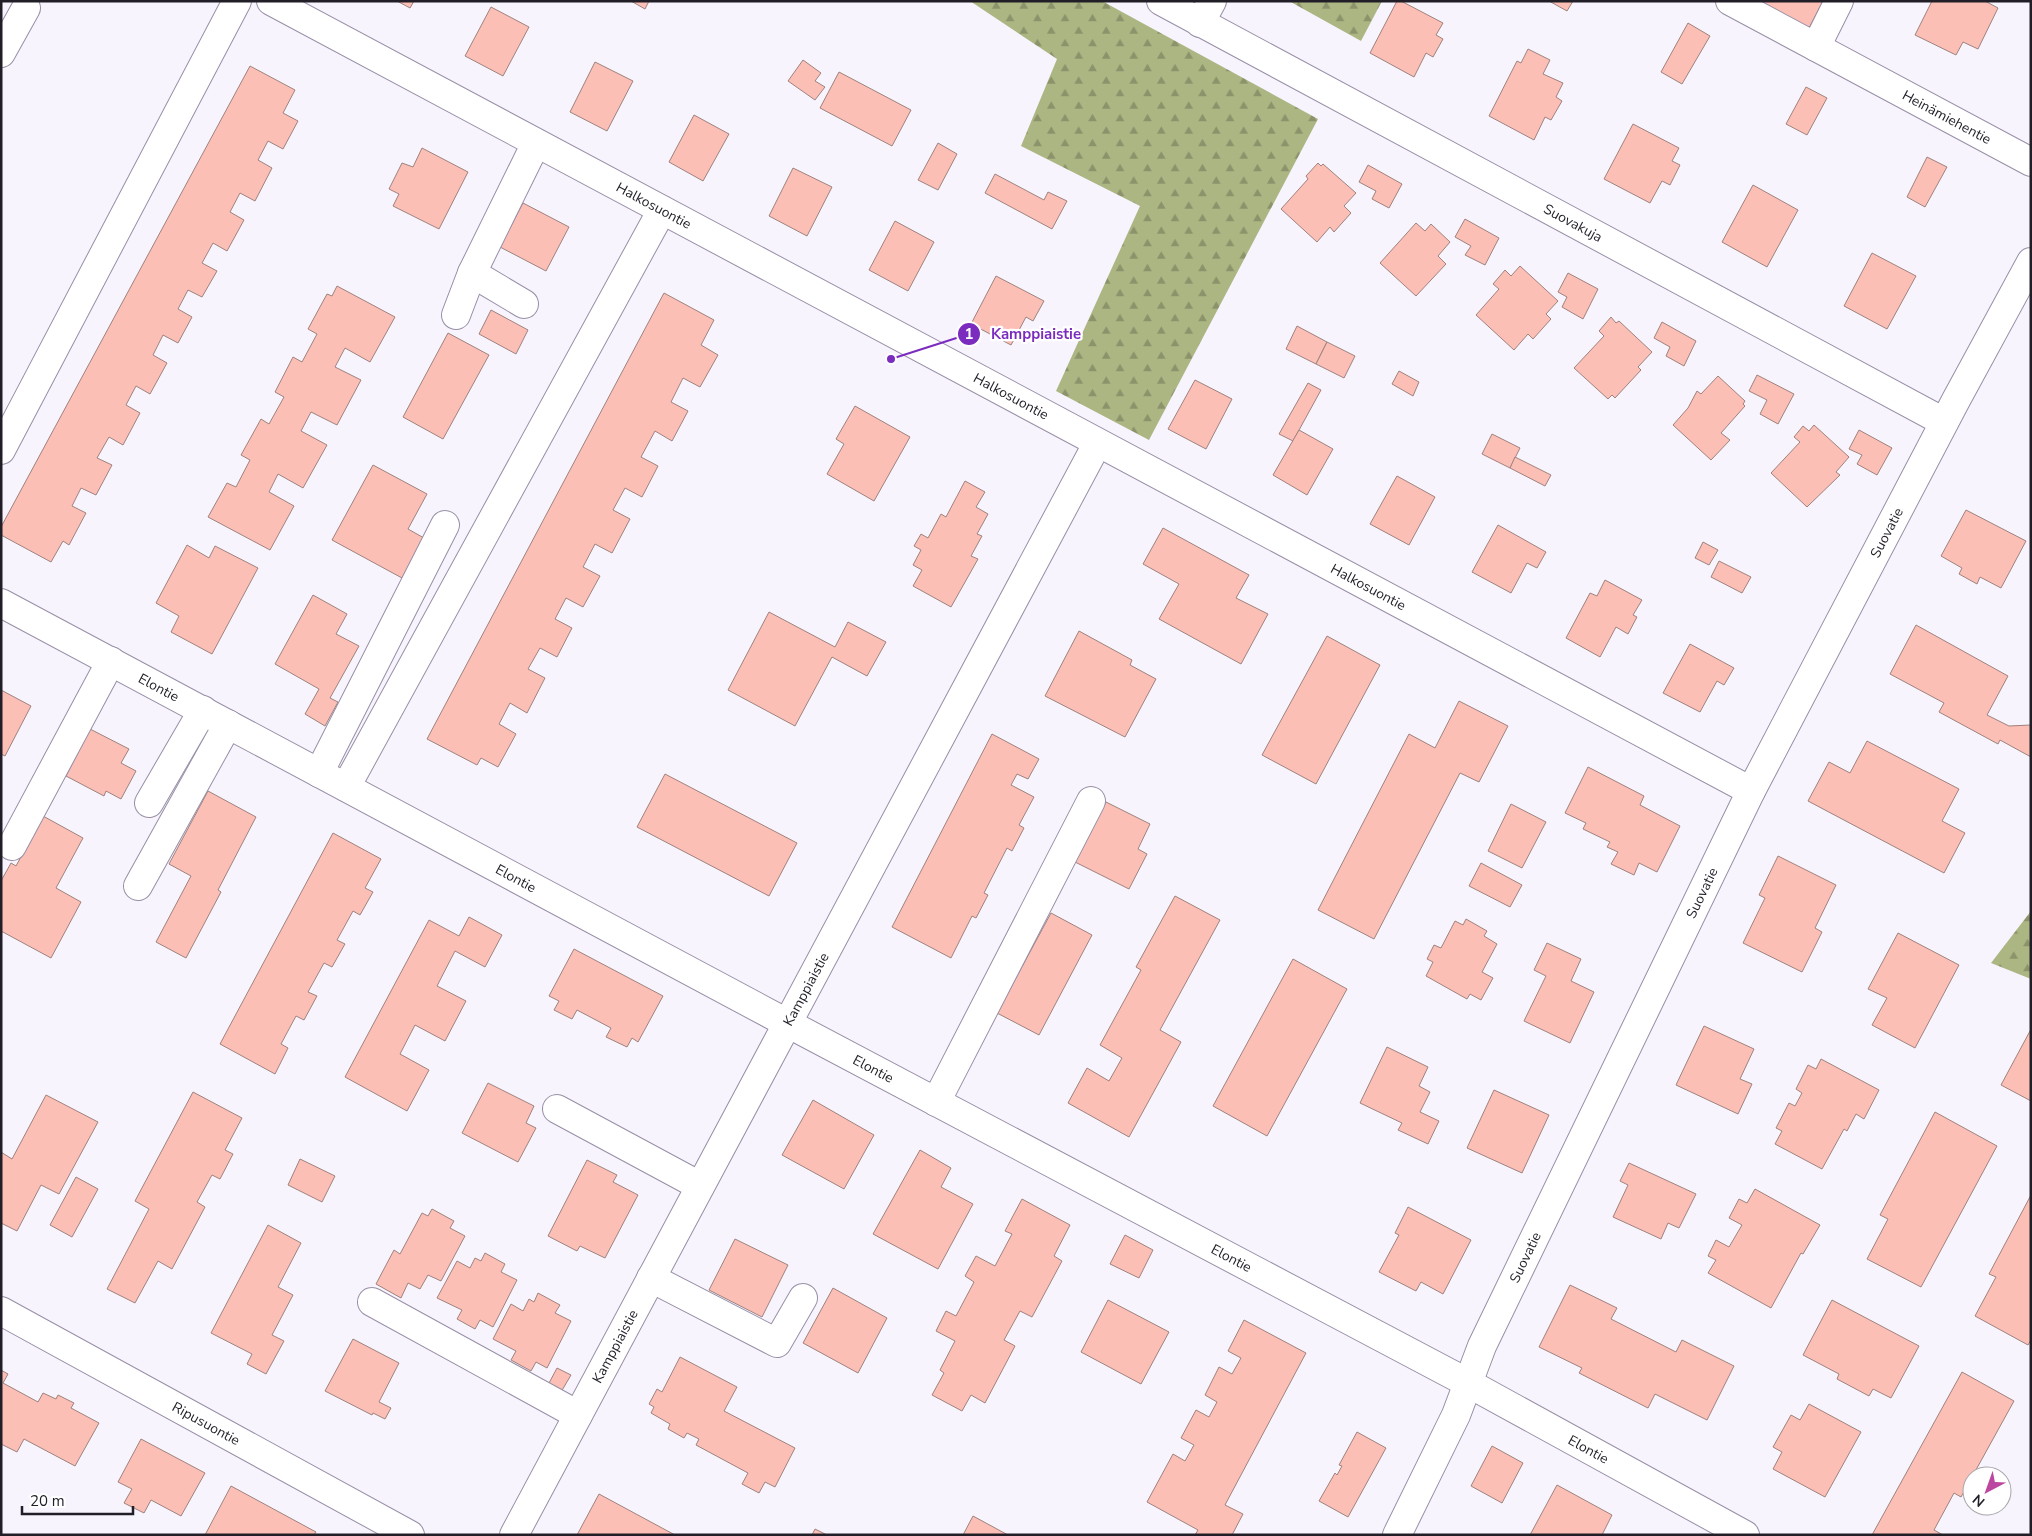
<svg xmlns="http://www.w3.org/2000/svg" width="2032" height="1536" viewBox="0 0 2032 1536" font-family="'Nunito Sans',sans-serif">
  <style>
    .forest { fill: url(#forest-firs) }
    .building { fill: #fcbfb6; stroke: #9e827d }
    .lines { fill: none; stroke-linecap: round; stroke-linejoin: round }
    .minor-casing { stroke: #988fa6; stroke-width: 30 }
    .minor { stroke: #fff; stroke-width: 28 }
    .labels { text-anchor: middle; dominant-baseline: central; stroke-width: 4.5; stroke-linejoin: round; paint-order: stroke }
    .street-label { font-size: 14px; fill: #221e27; stroke: #fff }
    .leader { fill: none; stroke: #7b2cbf; stroke-width: 2 }
    .callout-dot { fill: #7b2cbf; stroke: #fff; stroke-width: 2 }
    .mark-label { font-size: 15px; text-anchor: middle; font-weight: bold; fill: #fff }
    .callout-label { font-size: 15px; text-anchor: middle; font-weight: bold; fill: #7b2cbf; stroke: #fff; stroke-width: 4.5; stroke-linejoin: round; paint-order: stroke }
  </style>
  <defs>
    <pattern id="forest-firs" width="22" height="20" patternUnits="userSpaceOnUse" patternTransform="scale(1.25)"><rect width="22" height="20" fill="#acb683"/><path d="M5 1l3.5 6h-7zM16 11l3.5 6h-7z" fill="#8c936b"/></pattern>
  </defs>
  <rect width="100%" height="100%" fill="#f8f4fe"/>
  <g class="forest">
    <polygon points="970,1 1102,1 1318,119 1149,440 1056,391 1140,206 1021,146 1057,59"/>
    <polygon points="1289,1 1382,1 1361,41"/>
    <polygon points="2031,911 2031,979 1991,963"/>
  </g>
  <g class="building">
    <polygon points="397,1 414,1 410,8"/>
    <polygon points="631,1 649,1 645,9"/>
    <polygon points="1397,1 1401,1 1443,23 1436,35 1443,39 1433,57 1426,53 1414,77 1370,53"/>
    <polygon points="1549,1 1573,1 1567,11"/>
    <polygon points="1758,1 1823,1 1809,28"/>
    <polygon points="1932,1 1985,1 1998,8 1978,49 1963,42 1956,55 1915,35"/>
    <polygon points="491,7 529,27 503,76 465,56"/>
    <polygon points="1688,23 1710,36 1682,84 1661,72"/>
    <polygon points="1528,49 1550,60 1543,74 1563,83 1556,97 1562,101 1551,120 1545,117 1534,140 1489,116 1517,61 1521,63"/>
    <polygon points="803,60 821,73 815,81 825,87 815,100 788,81"/>
    <polygon points="595,62 633,81 607,131 570,112"/>
    <polygon points="250,66 295,90 283,113 298,121 283,149 268,141 258,160 272,168 255,201 240,193 230,212 244,220 227,251 213,243 202,263 217,271 202,297 188,290 178,309 192,317 178,343 163,335 153,355 167,363 150,394 136,386 126,405 140,413 123,445 109,437 97,458 112,465 96,495 81,488 72,506 86,513 69,545 63,541 51,562 1,535 1,527"/>
    <polygon points="839,72 911,110 892,146 820,108"/>
    <polygon points="1806,87 1827,98 1807,135 1786,124"/>
    <polygon points="694,115 729,134 703,181 669,162"/>
    <polygon points="1633,124 1679,148 1672,161 1680,165 1670,185 1662,181 1650,203 1604,179"/>
    <polygon points="938,143 957,154 938,190 918,180"/>
    <polygon points="422,148 468,172 439,229 393,206 399,194 389,189 402,163 413,167"/>
    <polygon points="1927,157 1947,167 1925,207 1907,197"/>
    <polygon points="1318,163 1321,166 1323,164 1356,193 1344,206 1351,213 1334,232 1330,227 1317,242 1281,209 1308,179 1306,176"/>
    <polygon points="1368,165 1402,184 1389,208 1372,199 1376,191 1359,182"/>
    <polygon points="793,168 832,187 807,236 769,216"/>
    <polygon points="995,174 1044,200 1048,192 1067,201 1052,229 985,193"/>
    <polygon points="1753,185 1798,210 1767,267 1722,242"/>
    <polygon points="523,203 569,227 546,271 500,247"/>
    <polygon points="1465,219 1499,238 1485,265 1465,255 1471,246 1455,237"/>
    <polygon points="895,221 934,242 908,291 869,270"/>
    <polygon points="1416,223 1425,231 1431,224 1450,242 1438,256 1446,264 1416,296 1380,263"/>
    <polygon points="1872,253 1916,276 1887,329 1844,306"/>
    <polygon points="1520,266 1558,301 1546,314 1551,319 1533,339 1528,334 1514,350 1476,315 1499,289 1493,284 1505,270 1511,276"/>
    <polygon points="1568,273 1598,289 1583,319 1562,307 1567,297 1558,292"/>
    <polygon points="996,276 1044,301 1033,321 1026,317 1011,345 971,324"/>
    <polygon points="337,286 395,317 370,362 345,348 335,367 361,380 337,425 311,412 301,431 327,445 303,488 278,474 269,492 294,506 270,550 208,517 227,483 236,487 250,460 241,455 261,419 269,424 284,397 275,392 293,357 302,362 317,334 308,329 327,294 332,296"/>
    <polygon points="664,293 714,320 701,345 718,355 700,387 683,378 671,402 688,411 672,441 655,431 641,457 658,466 642,497 625,488 613,510 630,519 612,553 595,544 583,567 600,576 583,607 566,598 555,619 572,628 557,657 540,648 528,669 545,678 527,713 510,703 499,724 516,734 498,767 481,758 477,765 427,739"/>
    <polygon points="491,310 528,330 516,354 479,334"/>
    <polygon points="1611,317 1616,323 1619,321 1652,352 1638,367 1641,370 1615,398 1612,395 1608,399 1574,368 1604,336 1599,331"/>
    <polygon points="1662,322 1696,341 1684,366 1666,356 1670,347 1654,338"/>
    <polygon points="1297,326 1327,342 1316,364 1286,349"/>
    <polygon points="448,333 489,355 443,439 403,417"/>
    <polygon points="1327,342 1355,356 1344,378 1316,364"/>
    <polygon points="1399,371 1419,382 1413,396 1392,384"/>
    <polygon points="1757,375 1794,394 1778,424 1760,414 1767,400 1749,391"/>
    <polygon points="1718,376 1745,401 1743,404 1745,406 1721,433 1730,440 1711,460 1673,425 1688,408 1697,391 1701,394"/>
    <polygon points="1195,380 1232,399 1206,449 1168,429"/>
    <polygon points="1308,383 1321,390 1293,441 1279,434"/>
    <polygon points="855,406 910,437 874,501 827,474 844,444 836,439"/>
    <polygon points="1814,425 1849,457 1836,472 1840,475 1807,507 1771,473 1800,442 1794,437 1803,426 1809,431"/>
    <polygon points="1299,430 1333,449 1307,495 1273,475"/>
    <polygon points="1859,430 1892,448 1877,475 1857,464 1862,455 1849,449"/>
    <polygon points="1492,434 1520,448 1510,468 1482,454"/>
    <polygon points="1515,457 1551,475 1545,486 1510,468"/>
    <polygon points="373,465 427,494 408,529 424,538 402,578 332,540"/>
    <polygon points="1397,476 1435,497 1409,545 1370,524"/>
    <polygon points="965,481 985,492 976,507 988,514 977,534 982,536 971,556 978,559 951,607 913,586 922,570 913,565 921,550 914,546 921,534 928,538 941,514 946,517"/>
    <polygon points="1966,510 2026,541 2001,588 1980,577 1977,584 1959,574 1962,568 1941,556"/>
    <polygon points="1498,525 1546,552 1537,568 1527,563 1511,593 1472,572"/>
    <polygon points="1163,528 1249,575 1236,598 1268,614 1241,664 1159,619 1179,584 1143,564"/>
    <polygon points="1703,542 1718,550 1709,565 1695,558"/>
    <polygon points="187,545 209,558 215,546 258,568 212,654 171,632 179,616 156,603"/>
    <polygon points="1719,561 1751,577 1742,593 1711,577"/>
    <polygon points="1605,580 1642,600 1633,615 1637,617 1628,634 1616,627 1600,657 1566,638 1590,593 1597,596"/>
    <polygon points="313,595 347,614 336,634 359,646 330,698 338,702 325,726 305,714 319,689 275,664"/>
    <polygon points="769,612 835,647 848,622 886,642 867,676 832,657 795,726 728,690"/>
    <polygon points="1916,625 2008,676 1987,715 2009,726 2031,725 2031,757 2000,740 1998,744 1939,712 1944,703 1890,674"/>
    <polygon points="1079,631 1132,660 1130,665 1156,679 1125,737 1045,696"/>
    <polygon points="1327,636 1380,665 1316,784 1262,755"/>
    <polygon points="1690,644 1734,668 1724,685 1717,681 1700,712 1663,693"/>
    <polygon points="1,690 31,706 5,756 1,754"/>
    <polygon points="1459,701 1508,726 1479,782 1460,773 1374,939 1318,910 1409,734 1435,748"/>
    <polygon points="90,729 129,749 121,763 136,771 121,799 106,791 104,796 66,776"/>
    <polygon points="992,734 1039,759 1028,779 1017,774 1011,785 1034,797 1019,825 1024,828 1012,851 1007,848 984,893 988,895 976,918 972,916 951,958 892,927"/>
    <polygon points="1867,741 1959,789 1942,821 1965,833 1944,873 1808,801 1829,762 1850,773"/>
    <polygon points="1588,767 1644,796 1640,805 1680,826 1657,872 1639,863 1634,875 1611,864 1618,852 1607,847 1610,842 1583,829 1586,823 1565,813"/>
    <polygon points="665,774 797,843 769,896 637,827"/>
    <polygon points="208,791 256,817 218,890 221,892 186,958 156,942 191,876 169,864"/>
    <polygon points="1106,802 1150,824 1138,849 1147,854 1129,889 1075,862"/>
    <polygon points="1511,804 1546,822 1522,868 1488,851"/>
    <polygon points="43,816 83,838 56,888 81,902 51,958 1,931 1,881 11,863 16,866"/>
    <polygon points="333,833 381,859 365,888 373,892 360,915 353,911 337,940 345,944 332,967 324,963 308,992 317,996 304,1020 296,1016 281,1044 288,1048 275,1074 220,1044"/>
    <polygon points="1778,856 1836,885 1815,928 1822,932 1802,972 1743,943 1765,898 1759,895"/>
    <polygon points="1481,863 1522,885 1510,907 1469,886"/>
    <polygon points="1175,896 1220,920 1160,1030 1181,1042 1129,1137 1068,1103 1087,1068 1109,1081 1122,1058 1100,1045 1141,970 1136,967"/>
    <polygon points="1051,913 1092,935 1039,1035 997,1013"/>
    <polygon points="469,917 502,935 485,967 455,951 437,986 466,1001 445,1041 415,1025 400,1054 429,1070 407,1111 345,1077 429,920 459,936"/>
    <polygon points="1466,919 1487,931 1484,936 1497,944 1482,972 1493,978 1481,1000 1470,994 1467,999 1426,976 1433,962 1427,959 1434,945 1441,948 1455,921 1463,925"/>
    <polygon points="1898,933 1959,965 1915,1048 1872,1025 1887,998 1868,989"/>
    <polygon points="1547,943 1581,959 1571,981 1594,992 1570,1043 1524,1021 1546,976 1534,970"/>
    <polygon points="574,949 663,996 638,1042 632,1038 627,1047 606,1037 611,1028 577,1010 572,1019 554,1010 559,1001 549,996"/>
    <polygon points="1293,959 1347,989 1267,1136 1213,1106"/>
    <polygon points="1704,1026 1754,1049 1740,1079 1752,1084 1738,1114 1676,1085"/>
    <polygon points="2030,1031 2031,1031 2031,1101 2001,1085"/>
    <polygon points="1387,1047 1428,1067 1419,1086 1430,1092 1420,1112 1439,1121 1428,1144 1398,1130 1402,1123 1360,1103"/>
    <polygon points="1821,1059 1879,1090 1864,1119 1856,1114 1847,1131 1844,1129 1822,1169 1775,1144 1782,1131 1776,1128 1789,1103 1795,1106 1802,1093 1796,1089 1808,1065 1816,1069"/>
    <polygon points="488,1083 534,1106 526,1123 536,1128 518,1162 462,1133"/>
    <polygon points="1494,1090 1549,1115 1522,1173 1467,1148"/>
    <polygon points="193,1092 242,1118 225,1150 233,1154 220,1179 212,1175 197,1202 205,1207 172,1269 158,1261 135,1303 107,1289 149,1209 135,1201"/>
    <polygon points="46,1095 98,1122 59,1194 41,1185 17,1231 1,1223 1,1152 12,1159"/>
    <polygon points="813,1100 874,1135 844,1189 782,1155"/>
    <polygon points="1935,1112 1997,1146 1921,1287 1867,1259 1888,1219 1880,1215"/>
    <polygon points="920,1150 951,1168 941,1187 973,1204 938,1269 873,1234"/>
    <polygon points="300,1159 335,1176 322,1202 288,1185"/>
    <polygon points="587,1160 617,1175 613,1182 638,1195 605,1258 580,1246 577,1251 548,1236"/>
    <polygon points="1629,1163 1696,1194 1679,1228 1668,1223 1661,1239 1613,1217 1628,1185 1620,1181"/>
    <polygon points="76,1177 98,1189 72,1237 50,1225"/>
    <polygon points="1755,1189 1820,1225 1803,1254 1801,1253 1771,1308 1708,1273 1716,1260 1708,1256 1716,1240 1729,1247 1742,1225 1729,1218 1739,1199 1747,1203"/>
    <polygon points="2031,1195 2031,1340 2028,1345 1975,1316 1996,1277 1989,1274"/>
    <polygon points="1022,1199 1070,1225 1054,1256 1062,1261 1032,1317 1020,1311 1004,1340 1015,1346 985,1403 971,1395 962,1411 932,1395 944,1373 940,1370 955,1341 936,1331 946,1311 956,1316 974,1282 965,1276 976,1256 995,1266 1012,1234 1005,1231"/>
    <polygon points="1408,1207 1471,1240 1443,1294 1421,1282 1416,1291 1379,1272 1399,1235 1395,1233"/>
    <polygon points="432,1209 454,1221 450,1228 465,1236 441,1281 428,1275 420,1289 408,1283 401,1298 376,1284 394,1250 400,1254 422,1213 428,1216"/>
    <polygon points="268,1225 301,1243 278,1287 293,1295 272,1335 284,1341 266,1374 247,1364 252,1354 211,1333"/>
    <polygon points="1125,1235 1153,1250 1139,1278 1110,1264"/>
    <polygon points="735,1239 788,1265 762,1317 709,1290"/>
    <polygon points="485,1253 505,1264 501,1272 517,1280 493,1327 480,1320 475,1329 457,1319 462,1310 437,1298 457,1261 470,1268 475,1258 481,1261"/>
    <polygon points="1570,1285 1617,1308 1611,1319 1676,1352 1682,1340 1734,1366 1707,1420 1655,1394 1648,1408 1579,1373 1582,1368 1539,1347"/>
    <polygon points="833,1288 887,1318 858,1373 803,1343"/>
    <polygon points="538,1293 560,1305 555,1313 571,1321 547,1368 536,1362 531,1371 511,1360 516,1351 493,1339 511,1304 523,1311 529,1299 534,1302"/>
    <polygon points="1108,1300 1169,1332 1141,1384 1081,1352"/>
    <polygon points="1832,1300 1919,1346 1891,1398 1873,1389 1869,1396 1837,1379 1839,1374 1803,1355"/>
    <polygon points="1244,1320 1306,1353 1225,1505 1243,1514 1232,1535 1195,1535 1198,1530 1147,1502 1173,1454 1185,1461 1194,1445 1181,1438 1196,1410 1209,1417 1217,1402 1205,1395 1219,1367 1232,1374 1241,1358 1228,1351"/>
    <polygon points="353,1339 399,1363 379,1402 391,1408 385,1419 373,1413 372,1415 325,1391"/>
    <polygon points="680,1357 737,1387 724,1411 795,1448 775,1487 765,1482 759,1493 742,1484 748,1473 696,1445 699,1439 687,1433 684,1438 668,1429 670,1424 651,1413 654,1407 649,1404 657,1389 662,1392"/>
    <polygon points="557,1368 571,1375 561,1392 548,1385"/>
    <polygon points="1,1370 8,1374 3,1383 38,1402 43,1393 56,1399 58,1395 74,1403 71,1408 99,1423 75,1466 24,1439 17,1452 1,1444"/>
    <polygon points="1962,1372 2014,1401 1961,1497 1954,1493 1934,1530 1943,1535 1872,1535"/>
    <polygon points="1809,1404 1861,1432 1825,1497 1773,1469 1782,1452 1773,1447 1791,1415 1800,1420"/>
    <polygon points="1357,1432 1386,1448 1348,1517 1319,1501 1335,1473 1337,1475 1342,1466 1339,1465"/>
    <polygon points="141,1439 205,1473 181,1516 151,1500 144,1513 124,1503 132,1489 118,1482"/>
    <polygon points="1492,1446 1523,1463 1502,1503 1471,1486"/>
    <polygon points="1557,1485 1612,1515 1602,1535 1530,1535"/>
    <polygon points="231,1486 316,1532 314,1535 205,1535"/>
    <polygon points="599,1494 675,1535 577,1535"/>
    <polygon points="973,1516 1008,1535 963,1535"/>
    <polygon points="815,1529 827,1535 812,1535"/>
  </g>
  <g class="lines">
    <defs>
      <g id="minor">
        <path id="s1" d="M271,1L1751,791"/>
        <path id="s2" d="M1161,1L1944,422"/>
        <path id="s3" d="M1730,1L2031,162"/>
        <polyline points="1200,23 1212,1"/>
        <polyline points="1816,47 1839,1"/>
        <polyline points="1,53 26,8"/>
        <polyline points="472,273 524,304"/>
        <polyline points="456,315 472,273 536,143"/>
        <polyline points="1,450 237,1"/>
        <path id="s4" d="M1,603L787,1023L1468,1383L1745,1535"/>
        <polyline points="319,773 445,525"/>
        <polyline points="346,787 662,210"/>
        <polyline points="149,803 203,710"/>
        <polyline points="12,846 111,661"/>
        <polyline points="138,886 228,724"/>
        <polyline points="936,1102 1091,801"/>
        <polyline points="557,1109 700,1186"/>
        <polyline points="651,1278 777,1343 803,1298"/>
        <polyline points="372,1302 578,1415"/>
        <path id="s5" d="M1,1311L410,1535"/>
        <path id="s6" d="M514,1535L1097,444"/>
        <path id="s7" d="M1397,1535L1456,1415L1482,1346L1751,791L1956,400L2031,262"/>
      </g>
    </defs>
    <use href="#minor" class="minor-casing"/>
    <use href="#minor" class="minor"/>
  </g>
  <g class="labels">
    <g class="street-label">
      <text stroke="none"><textPath href="#s3" startOffset="246">Heinämiehentie</textPath></text>
      <text stroke="none"><textPath href="#s1" startOffset="434">Halkosuontie</textPath></text>
      <text stroke="none"><textPath href="#s2" startOffset="468">Suovakuja</textPath></text>
      <text stroke="none"><textPath href="#s1" startOffset="839">Halkosuontie</textPath></text>
      <text stroke="none"><textPath href="#s7" startOffset="1116">Suovatie</textPath></text>
      <text stroke="none"><textPath href="#s1" startOffset="1244">Halkosuontie</textPath></text>
      <text stroke="none"><textPath href="#s4" startOffset="179">Elontie</textPath></text>
      <text stroke="none"><textPath href="#s4" startOffset="584">Elontie</textPath></text>
      <text stroke="none"><textPath href="#s7" startOffset="711">Suovatie</textPath></text>
      <text stroke="none"><textPath href="#s6" startOffset="619">Kamppiaistie</textPath></text>
      <text stroke="none"><textPath href="#s4" startOffset="989">Elontie</textPath></text>
      <text stroke="none"><textPath href="#s7" startOffset="306">Suovatie</textPath></text>
      <text stroke="none"><textPath href="#s4" startOffset="1394">Elontie</textPath></text>
      <text stroke="none"><textPath href="#s6" startOffset="214">Kamppiaistie</textPath></text>
      <text stroke="none"><textPath href="#s5" startOffset="234">Ripusuontie</textPath></text>
      <text stroke="none"><textPath href="#s4" startOffset="1799">Elontie</textPath></text>
    </g>
  </g>
  <path class="leader" d="M891 359L969 334"/>
  <g class="callout-dot">
    <circle cx="891" cy="359" r="5"/>
    <circle cx="969" cy="334" r="12"/>
  </g>
  <g class="mark-label">
    <text x="969" y="339">1</text>
  </g>
  <g class="callout-label">
    <text x="1036" y="339">Kamppiaistie</text>
  </g>
  <rect width="2032" height="1536" fill="none" stroke="#221e27" stroke-width="5"/>
  <g transform="translate(1987 1491) rotate(221)"><circle r="24" fill="#ffffff" stroke="#a7a5a9"/>
  <path d="M0-4L9 19L0 12L-9 19Z" fill="#bb47a0"/>
  <text y="-8" font-size="14" font-weight="bold" text-anchor="middle" fill="#221e27">N</text>
  </g>
  <path d="M22 1506v8h111v-8" fill="none" stroke="#221e27" stroke-width="2.5"/>
  <text x="30" y="1506" font-size="15" fill="#221e27" stroke="#ffffff" stroke-width="4" paint-order="stroke">20 m</text>
</svg>
